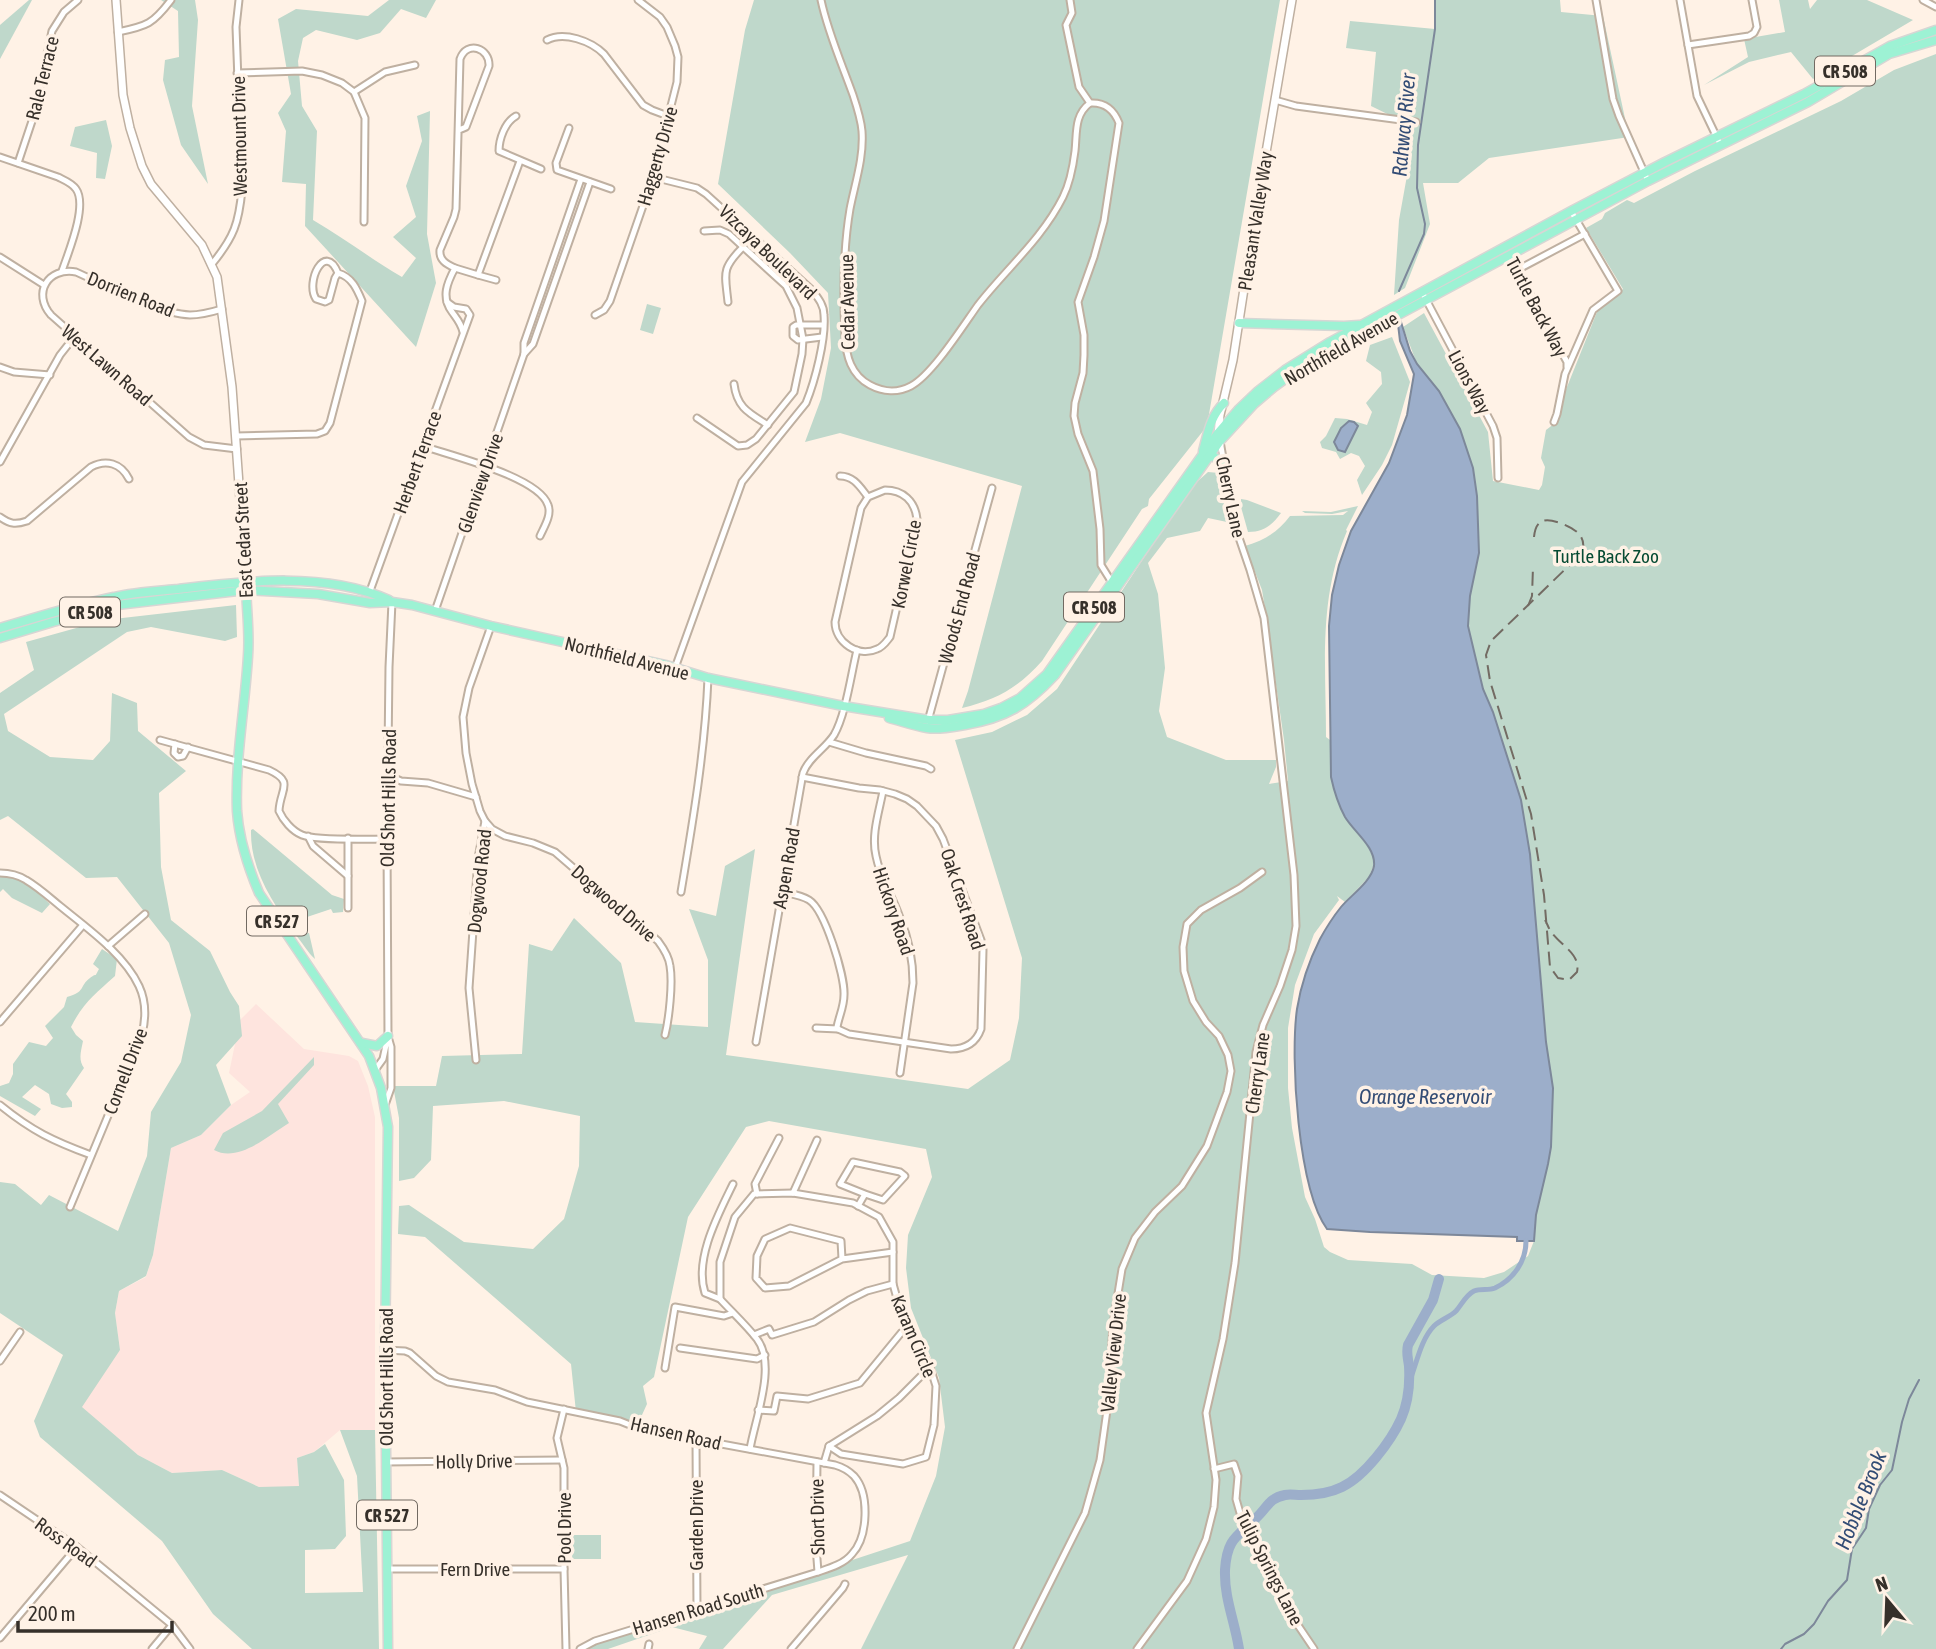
<svg xmlns="http://www.w3.org/2000/svg" width="1936" height="1649" viewBox="0 0 1936 1649" font-family="'Asap Condensed',sans-serif">
  <style>
    .medical { fill: #fee4de }
    .green { fill: #bfd8cb }
    .water { fill: #9caeca; stroke: #7d889a; stroke-width: 2 }
    .lines { fill: none; stroke-linecap: round; stroke-linejoin: round }
    .stream { stroke: #7d889a; stroke-width: 2 }
    .canal { stroke: #9caeca; stroke-width: 5 }
    .river { stroke: #9caeca; stroke-width: 10 }
    .street-casing { stroke: #bfb0a1; stroke-width: 9 }
    .secondary-casing { stroke: #bfb0a1; stroke-width: 10 }
    .primary-casing { stroke: #d7d6d4; stroke-width: 11 }
    .street { stroke: #fff; stroke-width: 5 }
    .secondary { stroke: #fff; stroke-width: 7 }
    .primary { stroke: #9df2d4; stroke-width: 8 }
    .rail { stroke: #736b63; stroke-width: 2; stroke-dasharray: 14 7; stroke-linecap: butt }
    .labels { text-anchor: middle; dominant-baseline: central; stroke-width: 7; stroke-linejoin: round; paint-order: stroke }
    .shield { fill: #fff2e6; stroke: #726a62; stroke-width: 2 }
    .shield-label { font-size: 18px; font-weight: bold; fill: #36302a }
    .street-label { font-size: 19px; fill: #36302a; stroke: #fff2e6 }
    .park-label { font-size: 19px; fill: #064b33; stroke: #fff2e6 }
    .water-label { font-size: 21px; font-style: italic; fill: #334c75; stroke: #fff2e6 }
  </style>
  <rect width="100%" height="100%" fill="#fff2e6"/>
  <polygon class="medical" points="256,1004 304,1049 349,1056 358,1061 368,1086 375,1117 375,1430 340,1430 314,1452 297,1458 299,1487 259,1487 222,1470 172,1473 138,1455 81,1407 120,1350 115,1313 119,1291 146,1277 153,1255 171,1148 201,1135 231,1105 250,1092 229,1073 240,1020"/>
  <g class="green">
    <polygon points="29,0 32,0 0,59 0,25"/>
    <polygon points="161,0 195,0 198,20 192,106 208,184 181,145 163,80 165,60 179,57 178,11"/>
    <path d="M389,0H436L426,18L401,9L380,33L357,40L316,30L303,38L298,61L302,106L317,131L313,220C344,238 371,259 402,277L416,258L393,237L416,217L406,186L422,141L417,116L430,111L427,234L436,283L416,347L305,226L306,184L282,182L286,131L278,113L291,94L278,19L296,9L368,16Z"/>
    <path d="M754,0H1280L1207,426L1149,499L1148,506L1142,509L1042,661C1018,688 996,700 962,708L968,691L1022,486L840,433L805,442L821,399L831,348L828,293L790,253L718,184L745,30Z"/>
    <polygon points="1435,0 1560,0 1561,12 1603,16 1629,137 1489,158 1458,183 1423,183 1430,224 1405,288 1394,295 1399,220 1408,170 1412,126 1371,106 1376,52 1346,48 1350,21 1435,29"/>
    <polygon points="1779,0 1808,0 1810,9 1817,0 1867,0 1913,20 1813,79 1791,52 1749,62 1704,85 1748,57 1744,39 1785,32"/>
    <path d="M1936,54V1649H861L908,1555L772,1595L723,1649H699L707,1636L672,1627L608,1649H582L910,1541L936,1476L945,1427L939,1378L911,1308L906,1268L908,1235L932,1177L926,1149L769,1121L746,1127L688,1217L654,1377L643,1386L647,1404L636,1428L576,1412L571,1364L425,1237L398,1234L399,1206L409,1205L464,1242L533,1249L564,1219L579,1166L580,1116L504,1101L433,1106L431,1160L414,1178L399,1181V1118L393,1086H436L442,1056L522,1054L529,944L552,951L574,918L621,963L635,1022L708,1027V960L689,909L716,916L725,866L755,849L726,1055L968,1089L1010,1060L1019,1018L1022,958L955,740L992,732L1027,715L1057,689L1190,488L1208,472L1219,473L1227,522L1208,518L1200,531L1167,538L1148,563L1158,594L1165,668L1159,711L1167,737L1226,760H1276V767L1269,784L1288,781L1284,740L1265,608L1262,590L1245,546C1265,540 1278,532 1290,516L1343,515L1348,511L1332,514L1305,513L1302,511L1331,512L1358,506L1346,530L1347,531C1318,599 1326,666 1326,737L1330,740V768L1336,795L1349,823L1368,846L1373,857L1374,864L1369,877L1345,902L1337,896L1339,900L1314,934L1295,985L1288,1028V1088L1292,1128L1305,1197L1315,1219L1324,1247L1330,1252L1348,1260L1412,1264L1432,1275L1484,1278L1504,1272L1528,1256L1534,1241L1536,1215L1548,1164L1551,1147L1553,1088L1546,1042L1530,854L1521,800L1493,712L1483,689L1468,626L1470,596L1479,553L1477,496L1470,457L1425,373L1417,364L1403,327L1424,313L1488,432L1493,481L1539,490L1542,485L1545,467L1541,458L1546,430C1562,419 1562,411 1565,392L1597,312L1623,289L1586,228L1602,219L1605,213L1627,200L1634,203L1695,171L1841,101L1894,70Z"/>
    <polygon points="106,120 112,146 105,179 96,178 97,153 70,146 75,127"/>
    <polygon points="647,304 661,308 653,334 640,330"/>
    <polygon points="1392,337 1410,382 1392,445 1382,465 1362,495 1357,480 1365,466 1359,456 1351,453 1340,459 1336,452 1322,448 1320,442 1326,436 1335,418 1347,419 1367,425 1372,412 1366,403 1382,384 1381,372 1366,361 1370,345"/>
    <path d="M1241,499L1247,500L1281,513C1272,525 1264,532 1248,532L1241,507Z"/>
    <polygon points="236,605 237,637 225,641 151,627 127,632 4,714 8,731 50,757 93,760 110,741 112,693 137,703 138,731 186,771 159,793 161,867 171,920 210,951 230,992 239,1006 242,1036 216,1065 231,1105 201,1135 171,1148 153,1255 146,1276 119,1291 115,1313 120,1350 82,1407 138,1455 172,1473 222,1470 259,1487 299,1486 297,1458 314,1452 325,1444 344,1480 346,1536 335,1549 305,1550 305,1593 363,1592 357,1476 340,1430 375,1430 379,1649 252,1649 213,1614 162,1541 40,1437 34,1421 63,1355 0,1313 0,1182 15,1184 41,1205 49,1195 118,1231 147,1156 151,1112 181,1062 191,1015 169,943 117,877 86,878 8,816 0,820 0,693 34,670 26,642 105,620"/>
    <path d="M253,829L332,895L344,899L343,912L333,913L331,909L304,918L305,922L301,923L304,934L309,933L315,959C308,953 302,942 295,934C273,903 250,870 251,830Z"/>
    <path d="M0,875C24,879 33,888 50,904L42,913L12,898L3,889L0,892Z"/>
    <path d="M102,949L117,959L115,976C95,994 83,1003 71,1027L76,1035L83,1041C81,1051 78,1060 84,1068L66,1094L72,1102V1107L62,1108L51,1104L49,1094L35,1085L22,1097L41,1109L35,1116L0,1096V1086L9,1083L13,1074V1064L29,1042L46,1046L53,1038L45,1026L64,1007L67,997C86,992 79,986 90,978C99,971 93,980 99,969L93,964Z"/>
    <path d="M314,1057V1065L278,1104L289,1123C268,1136 238,1163 214,1150L223,1133L262,1111Z"/>
    <polygon points="573,1535 601,1535 601,1559 572,1559"/>
  </g>
  <g class="water">
    <path d="M1401,322L1410,351L1417,364L1439,391L1460,429L1473,468L1477,496L1479,553L1470,596L1468,626L1483,689L1493,712L1521,800L1530,854L1546,1042L1553,1088L1551,1147L1548,1164L1536,1215L1534,1241H1517V1237L1370,1232L1327,1229C1298,1189 1290,1058 1297,1009C1301,984 1309,961 1320,939C1326,928 1333,917 1341,907C1351,895 1371,882 1374,866C1376,847 1354,832 1345,817C1338,804 1334,791 1331,777L1329,626L1332,595L1339,565L1351,531L1389,463L1407,415L1414,374L1400,341L1398,324Z"/>
    <polygon points="1349,421 1354,422 1358,426 1345,452 1338,450 1334,442 1341,428"/>
  </g>
  <g class="lines">
    <g class="stream">
      <polyline points="1399,291 1424,234 1425,224 1417,188 1418,145 1435,29 1435,0"/>
      <polyline points="1781,1649 1785,1644 1804,1634 1814,1624 1828,1601 1847,1580 1852,1549 1866,1528 1869,1509 1880,1485 1892,1470 1902,1422 1909,1399 1919,1380"/>
    </g>
    <path class="canal" d="M1408,1385C1416,1367 1420,1340 1434,1326C1440,1320 1450,1317 1456,1311C1462,1304 1466,1295 1474,1291C1481,1288 1488,1291 1495,1288C1514,1279 1526,1261 1526,1241"/>
    <path class="river" d="M1239,1649C1235,1622 1224,1598 1225,1570C1227,1535 1240,1536 1260,1514C1269,1504 1271,1498 1285,1495C1290,1494 1295,1495 1301,1495C1315,1495 1330,1493 1342,1487C1365,1476 1391,1441 1401,1419C1408,1403 1410,1383 1409,1366C1408,1358 1406,1353 1408,1345L1433,1300L1439,1279"/>
    <defs>
      <g id="street">
        <path d="M821,0C828,33 842,64 853,95C857,107 861,119 862,131C864,158 855,183 850,209C843,250 843,295 845,336C846,356 851,375 870,385C883,392 898,393 911,386C932,375 963,326 978,305C1006,269 1042,239 1063,197C1070,183 1073,167 1075,151C1077,133 1074,115 1090,103"/>
        <path d="M1070,0L1072,13L1066,25L1079,87L1090,103C1105,102 1114,110 1119,123L1104,221L1094,257L1078,302L1084,335V355L1083,373L1075,403L1074,416L1078,434L1093,471L1100,529L1101,565L1111,581"/>
        <polyline points="1596,0 1613,99 1619,116 1648,181"/>
        <polyline points="1680,0 1697,96 1720,144"/>
        <polyline points="1923,0 1936,7"/>
        <path d="M118,32C147,26 153,24 171,0"/>
        <path d="M547,40C564,31 591,41 604,54L643,105L652,110L668,116"/>
        <polyline points="1688,45 1749,36 1754,33 1757,27 1752,0"/>
        <polyline points="237,73 302,71 322,75 342,83 354,92 365,118 364,222"/>
        <polyline points="354,92 385,72 415,65"/>
        <polyline points="1275,100 1296,106 1416,122"/>
        <path d="M516,116C505,122 499,139 499,151L541,169"/>
        <polyline points="569,128 556,163 557,170 611,189"/>
        <path d="M0,157L58,177C64,180 72,183 76,189C88,206 68,253 62,271"/>
        <polyline points="18,163 33,118 52,31 64,12 78,0"/>
        <path d="M653,177L697,188L706,194L812,290C818,298 824,305 824,315C826,339 815,381 806,403L742,482L675,668"/>
        <polyline points="1509,255 1567,362 1567,367"/>
        <polyline points="0,257 44,285"/>
        <path d="M212,264C234,237 239,223 242,189L236,27L239,0"/>
        <path d="M455,268C446,264 439,260 440,250L454,217L456,209L460,59C467,40 490,48 489,66L466,127L459,130"/>
        <polyline points="1517,270 1585,234"/>
        <polyline points="478,275 496,280"/>
        <polyline points="1422,292 1493,426 1497,438 1498,478"/>
        <path d="M728,302C725,273 721,269 743,247"/>
        <path d="M222,309C212,312 201,315 190,315C159,314 105,285 76,272C48,267 32,293 51,315L189,437L204,445L237,449"/>
        <polyline points="595,315 604,310 610,301 653,177 677,82 678,57 675,46 667,27 660,17 638,0"/>
        <path d="M463,332C461,323 457,319 452,312C441,297 447,283 455,268L478,275L520,161"/>
        <polyline points="822,337 798,340 793,336 793,327 796,325 823,325"/>
        <polyline points="524,354 533,344 590,182"/>
        <polyline points="0,367 14,372 50,375"/>
        <path d="M734,384C737,408 749,413 768,425"/>
        <polyline points="697,418 738,446 747,445 756,439 794,392 802,354 803,339 797,308 786,286 729,234 720,230 704,231"/>
        <polyline points="1554,422 1557,414 1565,374 1593,310 1618,291 1571,211"/>
        <path d="M236,436L317,434L325,431L330,423L362,301C357,289 352,277 338,273C325,241 305,282 316,299L325,302L329,300L335,278L338,273"/>
        <path d="M423,446C452,456 539,477 548,505C552,515 544,527 540,536"/>
        <polyline points="0,462 60,355 75,336"/>
        <path d="M840,476C854,476 860,487 868,497"/>
        <path d="M885,490C903,490 915,501 917,519L890,637C886,642 883,647 877,649C858,658 835,642 835,622L861,508L868,497Z"/>
        <path d="M0,517C10,524 15,525 27,521L91,467C106,459 121,463 129,479"/>
        <polyline points="370,591 470,315 466,309 454,307 447,302"/>
        <polyline points="435,611 524,354 524,343 581,179"/>
        <polyline points="928,721 992,488"/>
        <path d="M160,740L269,770C295,782 280,789 279,811C283,820 292,831 302,835C317,841 368,839 387,839"/>
        <polyline points="829,742 866,753 926,766 931,769"/>
        <polyline points="175,744 174,753 178,757 183,756 188,747"/>
        <polyline points="389,771 394,778 401,781 428,783 476,797"/>
        <path d="M802,777L859,788L880,790L895,794L907,799L917,806L936,826L943,839L981,940L983,950L981,1029C976,1043 965,1049 951,1049L849,1034L838,1029L816,1028"/>
        <path d="M883,791C879,812 871,835 876,856C880,878 893,897 900,918C909,939 913,960 913,983L900,1073"/>
        <path d="M485,821L492,829L505,836L533,843L555,852L658,941C664,949 669,957 670,966C673,983 669,1019 665,1035"/>
        <polyline points="308,836 313,846 348,876"/>
        <polyline points="348,838 348,908"/>
        <path d="M0,873C9,873 18,875 26,880C38,887 49,897 60,906C87,928 124,954 139,986C146,1001 146,1018 142,1034L70,1207"/>
        <path d="M681,892C693,821 705,750 708,678"/>
        <path d="M782,892C791,894 801,895 809,900C825,910 845,976 844,995C844,1007 839,1016 837,1027L838,1029"/>
        <polyline points="108,946 145,914"/>
        <polyline points="0,1022 83,925"/>
        <path d="M756,1042L803,773C809,757 825,749 834,735C846,714 851,674 857,650"/>
        <polyline points="476,1060 469,988 478,858 485,821 480,811 472,784 466,753 463,717 469,688 491,626"/>
        <polyline points="375,1070 383,1059 388,1036 387,839 389,667 392,602"/>
        <path d="M0,1105C32,1131 53,1141 91,1155"/>
        <polyline points="385,1105 391,1088 391,1047 389,1040"/>
        <polyline points="793,1193 817,1140"/>
        <polyline points="757,1194 755,1184 779,1138"/>
        <polyline points="858,1206 865,1194 883,1200 905,1176 900,1172 853,1162 840,1184 865,1194"/>
        <polyline points="842,1259 841,1241 790,1228 765,1239 757,1256 756,1278 765,1288 789,1286 842,1259 893,1252"/>
        <path d="M720,1299L705,1293C694,1259 718,1215 733,1184"/>
        <polyline points="754,1335 769,1329 772,1335 814,1322 849,1300 867,1291 893,1284"/>
        <polyline points="680,1348 757,1359 765,1355"/>
        <path d="M385,1350L405,1351L410,1353L436,1376L448,1382L495,1390L527,1402L620,1421L640,1429L835,1465C842,1467 848,1470 854,1476C870,1494 868,1537 852,1554C844,1564 830,1568 818,1572L595,1641L580,1649"/>
        <polyline points="0,1361 20,1332"/>
        <polyline points="665,1368 675,1307 724,1316 733,1313"/>
        <polyline points="564,1409 557,1438 564,1468 564,1569 566,1649"/>
        <polyline points="758,1410 774,1411 777,1396 808,1399 860,1383 901,1333 908,1329"/>
        <polyline points="696,1440 697,1610"/>
        <polyline points="829,1446 877,1416 899,1398 930,1367"/>
        <path d="M750,1449C755,1419 777,1365 757,1339C746,1325 732,1312 720,1299V1262L735,1217L754,1194L793,1193L853,1203L879,1217L893,1242V1284L902,1316L930,1367L936,1386L934,1425L926,1457L903,1464L841,1454L829,1446L824,1463"/>
        <polyline points="386,1462 562,1460"/>
        <polyline points="817,1462 816,1546 818,1572"/>
        <polyline points="1214,1469 1234,1464 1238,1476 1236,1499 1242,1520 1267,1562 1289,1612 1314,1649"/>
        <polyline points="0,1495 77,1547 172,1625 190,1649"/>
        <polyline points="387,1569 564,1569"/>
        <polyline points="0,1638 77,1547"/>
        <polyline points="152,1649 172,1625"/>
        <polyline points="648,1649 649,1644"/>
        <polyline points="791,1649 843,1588 845,1584"/>
        <polyline points="1017,1649 1085,1513 1100,1460 1109,1396 1113,1324 1122,1269 1135,1238 1155,1212 1182,1186 1207,1146 1227,1092 1231,1071 1228,1055 1219,1036 1206,1022 1193,1001 1184,971 1183,947 1187,924 1201,910 1240,888 1262,872"/>
        <polyline points="1137,1649 1187,1581 1206,1539 1214,1507 1216,1480 1206,1413 1223,1339 1235,1263 1256,1052 1263,1025 1280,986 1292,950 1296,926 1294,875 1264,618 1250,570 1235,526 1220,441"/>
      </g>
      <g id="secondary">
        <polyline points="116,0 123,95 130,128 142,166 151,184 202,245 217,277 232,387 246,582"/>
        <polyline points="1218,434 1220,415 1233,360 1256,211 1292,0"/>
      </g>
      <g id="primary">
        <polyline points="1239,323 1344,326 1359,325"/>
        <path d="M1203,451C1208,433 1210,417 1224,403"/>
        <polyline points="1208,457 1213,456 1224,464"/>
        <path d="M246,582C246,606 250,631 248,656C245,707 235,759 237,811C239,839 248,867 259,893L369,1056L381,1088L388,1127L385,1350L388,1649"/>
        <path d="M0,628C38,617 75,605 114,597C135,592 157,591 178,589C245,581 326,571 389,600"/>
        <polyline points="0,638 53,622 117,605 246,590 318,594 370,603 392,602 412,605 491,626 666,665 708,678 843,706 929,720 948,720 984,714 1001,708 1020,698 1047,674 1218,433 1238,410 1258,391 1285,370 1330,342 1571,211 1665,162 1804,94 1890,46 1936,30"/>
        <path d="M889,718C901,721 914,726 927,728C939,730 953,727 965,725C1006,718 1027,705 1055,675L1220,441L1254,404L1274,387L1303,366L1648,181L1808,102L1889,54L1936,40"/>
        <polyline points="362,1043 377,1046 388,1036"/>
      </g>
    </defs>
    <use href="#street" class="street-casing"/>
    <use href="#secondary" class="secondary-casing"/>
    <use href="#primary" class="primary-casing"/>
    <use href="#street" class="street"/>
    <use href="#secondary" class="secondary"/>
    <use href="#primary" class="primary"/>
    <g class="rail">
      <path d="M1534,537C1536,517 1547,518 1563,524C1577,530 1587,537 1582,553L1491,641L1486,655L1490,681L1531,814L1544,895L1550,967L1558,978L1569,980L1577,972C1581,953 1559,945 1550,930C1548,927 1547,923 1545,920"/>
      <polyline points="1528,606 1532,596 1533,567"/>
    </g>
  </g>
  <g class="labels">
    <g class="shield">
      <rect x="1815" y="56.5" width="60" height="29" rx="5"/>
      <rect x="1064" y="592.5" width="60" height="29" rx="5"/>
      <rect x="60" y="597.5" width="60" height="29" rx="5"/>
      <rect x="247" y="906.5" width="60" height="29" rx="5"/>
      <rect x="357" y="1500.5" width="60" height="29" rx="5"/>
    </g>
    <g class="shield-label">
      <text x="1845" y="71">CR 508</text>
      <text x="1094" y="607">CR 508</text>
      <text x="90" y="612">CR 508</text>
      <text x="277" y="921">CR 527</text>
      <text x="387" y="1515">CR 527</text>
    </g>
    <g class="street-label">
      <text transform="translate(42 78) rotate(-76)">Rale Terrace</text>
      <text transform="translate(239 136) rotate(-91)">Westmount Drive</text>
      <text transform="translate(657 156) rotate(-74)">Haggerty Drive</text>
      <text transform="translate(1255 221) rotate(-81)">Pleasant Valley Way</text>
      <text transform="translate(768 252) rotate(44)">Vizcaya Boulevard</text>
      <text transform="translate(131 294) rotate(22)">Dorrien Road</text>
      <text transform="translate(847 302) rotate(-91)">Cedar Avenue</text>
      <text transform="translate(1537 307) rotate(62)">Turtle Back Way</text>
      <text transform="translate(1341 348) rotate(-30)">Northfield Avenue</text>
      <text transform="translate(107 365) rotate(41)">West Lawn Road</text>
      <text transform="translate(1470 382) rotate(62)">Lions Way</text>
      <text transform="translate(417 462) rotate(-70)">Herbert Terrace</text>
      <text transform="translate(480 483) rotate(-71)">Glenview Drive</text>
      <text transform="translate(1231 497) rotate(78)">Cherry Lane</text>
      <text transform="translate(243 540) rotate(-93)">East Cedar Street</text>
      <text transform="translate(906 564) rotate(-79)">Korwel Circle</text>
      <text transform="translate(959 608) rotate(-75)">Woods End Road</text>
      <text transform="translate(627 658) rotate(14)">Northfield Avenue</text>
      <text transform="translate(388 798) rotate(-89)">Old Short Hills Road</text>
      <text transform="translate(786 868) rotate(-80)">Aspen Road</text>
      <text transform="translate(479 881) rotate(-84)">Dogwood Road</text>
      <text transform="translate(963 899) rotate(72)">Oak Crest Road</text>
      <text transform="translate(614 903) rotate(41)">Dogwood Drive</text>
      <text transform="translate(894 911) rotate(71)">Hickory Road</text>
      <text transform="translate(125 1071) rotate(-69)">Cornell Drive</text>
      <text transform="translate(1257 1073) rotate(-82)">Cherry Lane</text>
      <text transform="translate(914 1336) rotate(67)">Karam Circle</text>
      <text transform="translate(1113 1353) rotate(-84)">Valley View Drive</text>
      <text transform="translate(386 1377) rotate(-90)">Old Short Hills Road</text>
      <text transform="translate(676 1433) rotate(13)">Hansen Road</text>
      <text transform="translate(474 1461) rotate(-1)">Holly Drive</text>
      <text transform="translate(817 1517) rotate(-91)">Short Drive</text>
      <text transform="translate(696 1525) rotate(-90)">Garden Drive</text>
      <text transform="translate(564 1528) rotate(-90)">Pool Drive</text>
      <text transform="translate(66 1542) rotate(36)">Ross Road</text>
      <text transform="translate(1270 1568) rotate(63)">Tulip Springs Lane</text>
      <text x="475" y="1569">Fern Drive</text>
      <text transform="translate(698 1609) rotate(-17)">Hansen Road South</text>
    </g>
    <g class="park-label">
      <text x="1606" y="556">Turtle Back Zoo</text>
    </g>
    <g class="water-label">
      <text transform="translate(1403 125) rotate(-85)">Rahway River</text>
      <text x="1425" y="1096">Orange Reservoir</text>
      <text transform="translate(1860 1500) rotate(-68)">Hobble Brook</text>
    </g>
  </g>
  <g transform="translate(1887 1600) rotate(341)" stroke="#fff2e6" stroke-width="5" paint-order="stroke">
  <path d="M0-5L12 26L0 18L-12 26Z" fill="#36302a"/>
  <text y="-10" font-size="19" font-weight="bold" text-anchor="middle" fill="#36302a">N</text>
  </g>
  <path d="M18 1621v10h154v-10" fill="none" stroke="#36302a" stroke-width="3.5"/>
  <text x="28" y="1621" font-size="21" fill="#36302a" stroke="#fff2e6" stroke-width="5" paint-order="stroke">200 m</text>
</svg>
